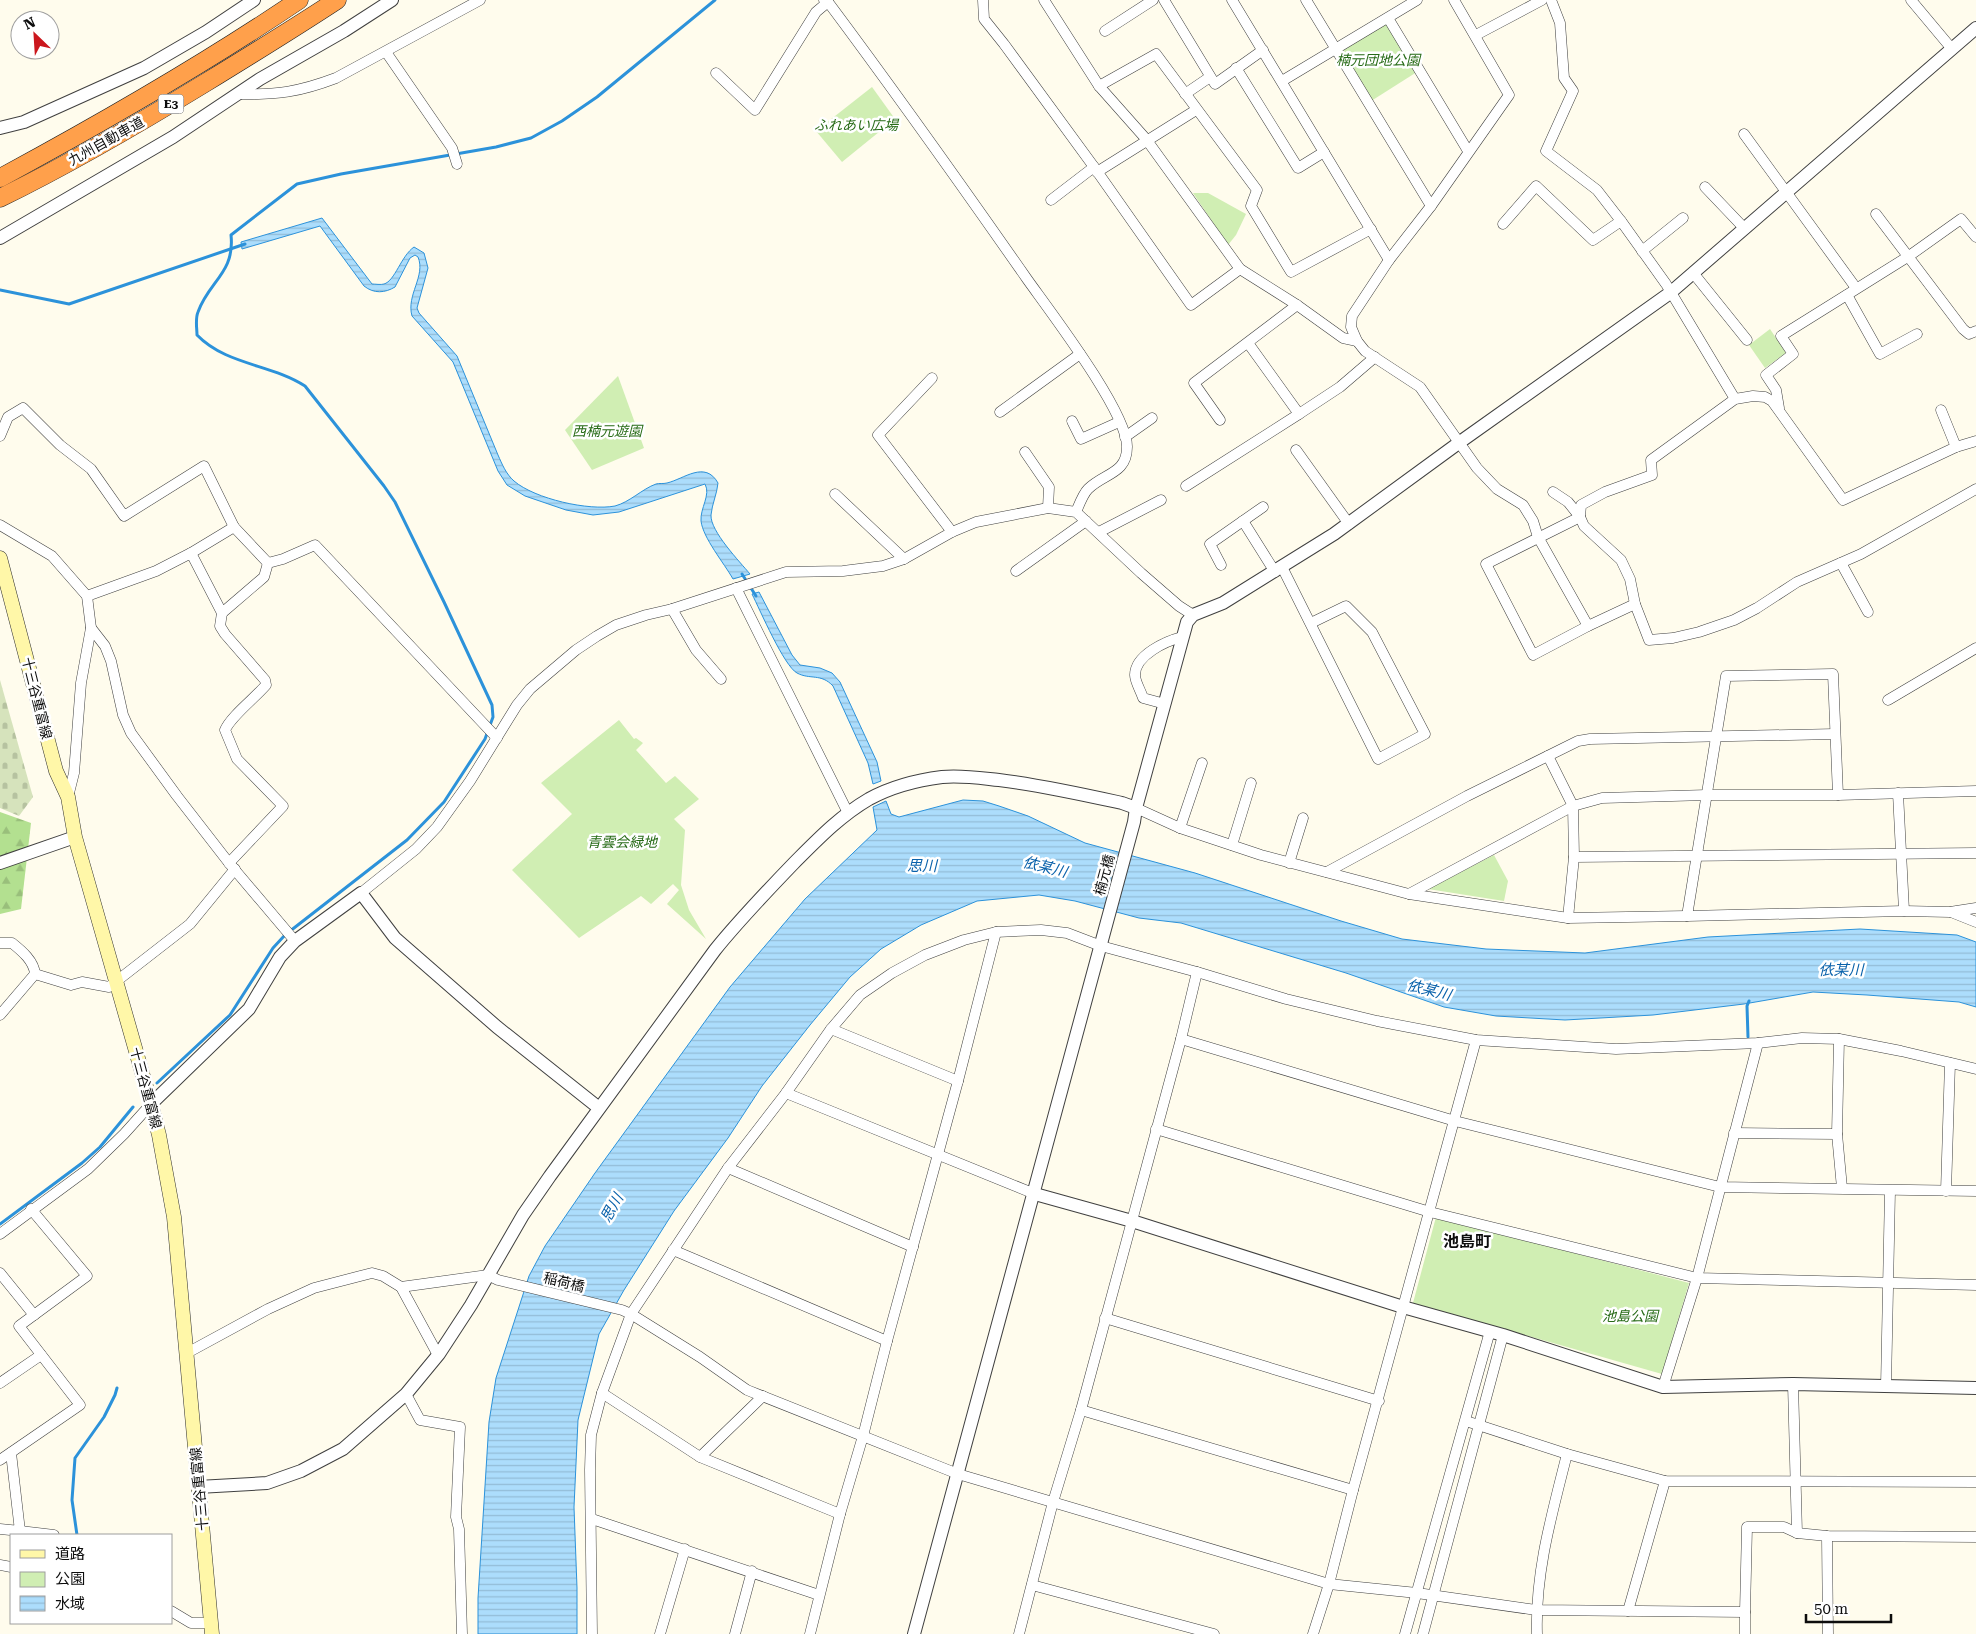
<svg xmlns="http://www.w3.org/2000/svg" width="1976" height="1634" viewBox="0 0 1976 1634" font-family="'Roboto Serif','Noto Sans JP',serif">
  <style>
    .forest { fill: url(#forest-firs) }
    .cemetery { fill: url(#cemetery-stones) }
    .park { fill: #d0eeb3 }
    .water { fill: url(#water-rules); stroke: #2c92da }
    .lines { fill: none; stroke-linecap: round; stroke-linejoin: round }
    .stream { stroke: #2c92da; stroke-width: 3 }
    .minor-casing { stroke: #404040; stroke-width: 11 }
    .tertiary-casing { stroke: #404040; stroke-width: 14 }
    .secondary-casing { stroke: #2f2f2f; stroke-width: 15 }
    .motorway-casing { stroke: #1e1e1e; stroke-width: 19 }
    .minor { stroke: #fff; stroke-width: 10 }
    .tertiary { stroke: #fff; stroke-width: 12 }
    .secondary { stroke: #fff7a8; stroke-width: 14 }
    .motorway { stroke: #ffa04b; stroke-width: 18 }
    .labels { text-anchor: middle; dominant-baseline: central; stroke-width: 5; stroke-linejoin: round; paint-order: stroke }
    .shield { fill: #fff; stroke: #565656; stroke-width: 1 }
    .shield-label { font-size: 12px; font-weight: bold; fill: #0d0d0d }
    .park-label { font-size: 14px; font-style: italic; fill: #276b17; stroke: #fff }
    .street-label { font-size: 14px; fill: #0d0d0d; stroke: #fff }
    .water-label { font-size: 15px; font-style: italic; fill: #0a62ab; stroke: #fff }
    .quarter-label { font-size: 16px; font-weight: bold; fill: #0d0d0d; stroke: #fff }
  </style>
  <defs>
    <pattern id="forest-firs" width="22" height="20" patternUnits="userSpaceOnUse" patternTransform="scale(1.25)"><rect width="22" height="20" fill="#b3e090"/><path d="M5 1l3.5 6h-7zM16 11l3.5 6h-7z" fill="#99bf7b"/></pattern>
    <pattern id="cemetery-stones" width="16" height="16" patternUnits="userSpaceOnUse" patternTransform="scale(1.25)"><rect width="16" height="16" fill="#d6e3bc"/><path d="M2 7V4a2 2 0 0 1 4 0v3zM10 15v-3a2 2 0 0 1 4 0v3z" fill="#b6c2a0"/></pattern>
    <pattern id="water-rules" width="6" height="5" patternUnits="userSpaceOnUse" patternTransform="scale(1.25)"><rect width="6" height="5" fill="#acddfc"/><path d="M0 2.5h6" fill="none" stroke="#93bcd7"/></pattern>
  </defs>
  <rect width="100%" height="100%" fill="#fffced"/>
  <polygon class="forest" points="0,812 31,823 21,909 0,914"/>
  <polygon class="cemetery" points="0,680 33,797 19,816 0,808"/>
  <g class="park">
    <polygon points="1388,18 1420,70 1368,103 1334,49"/>
    <polygon points="872,87 895,119 842,162 816,131"/>
    <polygon points="1193,193 1208,193 1246,214 1236,235 1228,245"/>
    <polygon points="1770,329 1786,353 1765,368 1749,345"/>
    <polygon points="618,376 644,448 592,470 565,430"/>
    <polygon points="619,720 634,739 636,738 643,743 636,750 666,783 675,776 699,799 674,819 685,830 681,885 689,910 706,939 667,904 679,890 673,884 651,904 641,896 579,938 512,870 572,814 541,783"/>
    <polygon points="1494,855 1508,881 1504,901 1428,889"/>
    <polygon points="1436,1217 1689,1283 1662,1374 1413,1303"/>
  </g>
  <g class="water">
    <path d="M322,218L372,284C375,284 381,285 384,284C395,281 401,256 414,247L424,253L428,268L417,308L419,313L457,356L498,455C502,464 506,474 514,481C535,499 589,511 615,506C630,502 642,489 656,484C659,483 663,484 667,483C684,479 705,460 718,483C717,494 712,504 711,515C710,531 740,562 750,574L733,579C724,563 703,538 701,521C700,508 711,495 705,484L619,512L593,515L566,510L525,496L507,485L498,471L453,362L412,316C406,295 426,276 418,257L415,255L410,258L395,287C385,293 374,294 364,286L320,226L242,249L241,242Z"/>
    <path d="M759,592L792,655L800,665L820,668L832,673L840,682L877,762L881,781L873,784L868,763L833,686C821,673 810,680 797,673C784,666 760,610 752,594Z"/>
    <polygon points="963,800 983,801 999,806 1028,816 1085,843 1195,873 1341,921 1402,939 1486,949 1585,953 1708,937 1860,929 1957,935 1976,942 1976,1007 1959,1002 1867,995 1813,992 1744,1004 1653,1015 1565,1020 1496,1016 1444,1007 1346,973 1181,923 1139,918 1075,901 1039,895 977,901 921,925 881,949 850,977 810,1025 762,1086 728,1138 674,1211 624,1290 599,1334 578,1420 574,1507 577,1588 577,1634 478,1634 478,1598 489,1422 496,1378 529,1276 545,1246 595,1173 730,987 805,899 877,830 873,807 886,801 891,814 899,817"/>
  </g>
  <g class="lines">
    <g class="stream">
      <polyline points="0,290 69,304 245,244"/>
      <polyline points="742,574 756,596"/>
      <polyline points="1748,1037 1747,1006 1749,1001"/>
      <path d="M157,1083L230,1015L273,948L285,935L407,840L444,802L485,739L493,717L492,705L444,602L395,502L384,486L305,386C271,364 226,365 197,335C197,328 195,319 198,312C209,281 235,273 231,235L297,184L341,174L496,147L531,138L562,121L597,97L715,0"/>
      <polyline points="0,1224 82,1163 100,1147 133,1107"/>
      <polyline points="77,1535 72,1500 75,1458 104,1417 115,1395 117,1388"/>
    </g>
    <defs>
      <g id="minor">
        <path d="M824,0L828,2C896,93 962,186 1027,279C1049,310 1128,413 1127,447C1127,474 1104,473 1088,489C1083,494 1079,505 1076,512"/>
        <polyline points="983,0 984,19 1004,44 1094,167 1191,305 1240,269"/>
        <polyline points="1044,0 1099,86 1146,139 1240,269 1297,305 1343,338 1357,341"/>
        <polyline points="1164,0 1215,84 1263,50"/>
        <polyline points="1232,0 1389,260"/>
        <polyline points="1306,0 1431,206"/>
        <polyline points="1454,0 1509,95 1431,206 1389,260 1352,316 1351,327 1357,341 1365,351 1420,387 1477,468 1497,489 1523,505 1533,521 1538,537 1588,626"/>
        <polyline points="1551,0 1560,23 1564,78 1573,91 1546,151 1597,190 1621,221 1666,284 1735,399"/>
        <polyline points="1911,0 1952,49"/>
        <polyline points="1388,18 1468,151"/>
        <polyline points="1105,31 1153,0"/>
        <polyline points="1476,35 1542,0"/>
        <polyline points="386,52 452,148 457,164"/>
        <polyline points="1236,68 1298,168 1324,152"/>
        <polyline points="716,73 755,110 816,12 828,2"/>
        <polyline points="1282,81 1417,0"/>
        <polyline points="1099,86 1156,54 1257,190 1251,206 1291,272 1371,229"/>
        <path d="M239,94C277,95 299,92 336,78L480,0"/>
        <polyline points="1185,94 1210,77"/>
        <polyline points="1744,134 1856,288"/>
        <polyline points="1097,172 1196,110"/>
        <polyline points="1705,187 1745,229"/>
        <polyline points="1051,200 1094,167"/>
        <polyline points="1876,214 1963,329 1969,334 1976,331"/>
        <polyline points="1503,224 1536,186 1593,240 1621,221"/>
        <polyline points="1642,251 1683,218"/>
        <polyline points="1694,274 1747,340"/>
        <polyline points="1847,295 1880,354 1917,334"/>
        <polyline points="932,378 878,435 952,532"/>
        <polyline points="1779,408 1776,390 1766,375 1793,354 1781,336 1909,256 1961,219 1976,237"/>
        <polyline points="1941,410 1956,447"/>
        <polyline points="1000,412 1080,354"/>
        <polyline points="1299,414 1340,387 1375,357"/>
        <polyline points="1220,420 1194,383 1297,305"/>
        <polyline points="1072,421 1081,439 1119,422"/>
        <polyline points="0,436 8,417 23,408 60,445 91,469 124,516 204,466 234,527"/>
        <polyline points="1125,437 1152,418"/>
        <polyline points="1296,450 1349,524"/>
        <polyline points="1025,452 1049,487 1048,508"/>
        <polyline points="1186,486 1299,414 1248,343"/>
        <polyline points="1553,492 1568,502 1580,517 1584,526 1621,560 1630,579 1635,604 1649,640 1673,638 1699,632 1734,620 1757,608 1797,582 1861,554 1976,489"/>
        <polyline points="835,494 904,559"/>
        <polyline points="1580,517 1581,505 1605,492 1652,475 1651,460 1735,399 1753,396 1765,397 1772,401 1843,500 1956,447 1976,441"/>
        <polyline points="1580,517 1486,564 1533,655 1588,626 1635,604"/>
        <polyline points="1243,521 1275,572"/>
        <polyline points="0,525 52,556 87,596 91,628 81,683 74,773 68,797"/>
        <polyline points="1099,532 1161,500"/>
        <polyline points="191,553 234,527 268,563"/>
        <polyline points="1841,563 1868,612"/>
        <polyline points="1221,565 1210,544 1263,507"/>
        <polyline points="1282,567 1378,759 1425,734 1372,632 1346,606 1311,623"/>
        <polyline points="1016,571 1086,521"/>
        <polyline points="736,588 848,813"/>
        <polyline points="87,596 156,571 191,553 222,613 264,577 268,563 283,559 315,545 497,738"/>
        <polyline points="672,609 696,650 721,679"/>
        <path d="M222,613L220,626L225,634L265,680L266,685C255,698 231,716 225,730L237,759L283,806L229,863"/>
        <polyline points="91,628 105,646 111,661 123,715 131,733 177,796 229,863 295,941"/>
        <polyline points="1888,700 1976,648"/>
        <path d="M1165,704L1143,698C1141,691 1135,682 1135,675C1135,655 1166,641 1182,637"/>
        <polyline points="1548,756 1573,806 1574,857 1568,918"/>
        <polyline points="1898,793 1904,911"/>
        <polyline points="1838,795 1833,674 1726,676 1687,916 1904,911 1950,912 1976,908"/>
        <polyline points="1136,808 1180,828 1261,855 1409,894 1568,918 1687,916"/>
        <polyline points="1180,828 1202,763"/>
        <polyline points="1232,845 1251,783"/>
        <polyline points="1574,857 1976,853"/>
        <polyline points="1289,863 1303,818"/>
        <polyline points="1327,872 1467,796 1578,741 1590,739 1835,734"/>
        <polyline points="361,893 416,849 437,827 470,781 517,705 530,689 576,650 597,636 616,625 646,615 672,609 786,572 843,571 883,566 904,559 952,532 976,522 1048,508 1076,512 1141,573 1179,606 1193,615"/>
        <polyline points="1409,894 1573,806 1602,798 1707,795 1838,795 1976,791"/>
        <polyline points="1951,912 1976,922"/>
        <path d="M0,943H12C22,951 34,961 35,974"/>
        <polyline points="0,1015 35,974 71,985 82,982 109,987 190,924 235,869"/>
        <polyline points="831,1029 958,1081"/>
        <polyline points="1181,1039 1455,1121 1720,1187 1976,1191"/>
        <polyline points="1839,1039 1837,1134 1842,1188"/>
        <polyline points="786,1093 1035,1194"/>
        <polyline points="1156,1129 1430,1212 1697,1278 1976,1285"/>
        <polyline points="1734,1133 1837,1134"/>
        <polyline points="728,1168 913,1247"/>
        <polyline points="1946,1191 1950,1063"/>
        <polyline points="0,1234 88,1169 124,1134 151,1104"/>
        <polyline points="673,1250 887,1341"/>
        <polyline points="0,1273 34,1315"/>
        <polyline points="401,1287 488,1275 498,1280 622,1310 631,1314 700,1357 747,1390 958,1474 1329,1584 1417,1593 1536,1610 1745,1612 1747,1527 1784,1527 1797,1533 1827,1536 1976,1537"/>
        <polyline points="1105,1318 1379,1401"/>
        <polyline points="187,1353 268,1309 314,1288 372,1273 383,1276 401,1287 438,1355"/>
        <polyline points="0,1383 41,1355"/>
        <polyline points="1793,1384 1797,1533"/>
        <polyline points="1886,1386 1890,1191"/>
        <polyline points="1663,1387 1697,1278 1758,1043"/>
        <polyline points="602,1393 700,1457 840,1514"/>
        <polyline points="406,1394 420,1420 460,1427 456,1517 459,1529 462,1634"/>
        <polyline points="1081,1410 1353,1490"/>
        <polyline points="1466,1421 1567,1454 1665,1481 1976,1482"/>
        <polyline points="700,1457 763,1396"/>
        <polyline points="0,1460 80,1405 19,1326 87,1276 31,1209"/>
        <polyline points="592,1519 819,1595"/>
        <polyline points="0,1529 20,1531 11,1453"/>
        <polyline points="20,1531 54,1535"/>
        <polyline points="1827,1536 1828,1634"/>
        <polyline points="0,1565 11,1567"/>
        <polyline points="1032,1585 1214,1634"/>
        <polyline points="171,1611 191,1623 211,1623"/>
        <polyline points="1628,1611 1665,1481"/>
        <polyline points="1745,1612 1745,1634"/>
        <polyline points="592,1634 590,1470 591,1435 602,1393 631,1314 728,1168 786,1093 831,1029 860,995 892,973 925,955 964,940 996,932 1041,930 1067,933 1101,946 1197,972 1286,999 1377,1021 1476,1040 1616,1049 1758,1043 1802,1038 1839,1039 1901,1051 1976,1069"/>
        <polyline points="660,1634 685,1549"/>
        <polyline points="735,1634 752,1571"/>
        <polyline points="810,1634 840,1514 863,1436 887,1341 958,1081 996,932"/>
        <polyline points="1019,1634 1053,1502 1081,1410 1181,1039 1197,972"/>
        <polyline points="1313,1634 1329,1584 1353,1490 1476,1040"/>
        <polyline points="1405,1634 1490,1331"/>
        <polyline points="1423,1634 1503,1335"/>
        <path d="M1537,1634C1535,1572 1552,1514 1567,1454"/>
      </g>
      <g id="tertiary">
        <polyline points="0,128 24,122 144,68 206,32 254,0"/>
        <polyline points="0,238 173,137 260,79 344,31 392,0"/>
        <polyline points="0,863 75,837"/>
        <polyline points="151,1104 249,1009 280,957 295,941 361,893 395,938 497,1027 599,1108"/>
        <polyline points="1035,1194 1132,1221 1403,1307 1503,1335 1663,1387 1793,1384 1976,1388"/>
        <path d="M198,1487L267,1483L301,1471L343,1449L406,1394L439,1354L471,1305L523,1215L550,1176L715,950C740,919 767,891 794,863C818,839 840,816 869,799C891,787 918,780 942,777C961,775 980,778 999,780C1041,785 1081,794 1122,803L1136,808"/>
        <polyline points="914,1634 1134,822 1136,808 1187,622 1193,615 1223,603 1334,534 1460,442 1670,293 1976,28"/>
      </g>
      <polyline id="secondary" points="0,558 56,771 68,797 75,837 151,1104 159,1135 174,1217 212,1634"/>
      <g id="motorway">
        <path d="M0,178C102,123 203,65 299,0"/>
        <path d="M0,198C70,164 138,124 205,83C249,56 293,29 337,0"/>
      </g>
    </defs>
    <use href="#minor" class="minor-casing"/>
    <use href="#tertiary" class="tertiary-casing"/>
    <use href="#secondary" class="secondary-casing"/>
    <use href="#motorway" class="motorway-casing"/>
    <use href="#minor" class="minor"/>
    <use href="#tertiary" class="tertiary"/>
    <use href="#secondary" class="secondary"/>
    <use href="#motorway" class="motorway"/>
  </g>
  <g class="labels">
    <rect class="shield" x="158.5" y="94.5" width="25" height="19" rx="4"/>
    <g class="shield-label">
      <text x="171" y="104">E3</text>
    </g>
    <g class="park-label">
      <text x="1378" y="60">楠元団地公園</text>
      <text x="856" y="125">ふれあい広場</text>
      <text x="607" y="431">西楠元遊園</text>
      <text x="622" y="842">青雲会緑地</text>
      <text x="1630" y="1316">池島公園</text>
    </g>
    <g class="street-label">
      <text transform="translate(106 141) rotate(-29)">九州自動車道</text>
      <text transform="translate(37 698) rotate(76)">十三谷重富線</text>
      <text transform="translate(1104 875) rotate(-75)">楠元橋</text>
      <text transform="translate(146 1088) rotate(75)">十三谷重富線</text>
      <text transform="translate(564 1282) rotate(14)">稲荷橋</text>
      <text transform="translate(199 1489) rotate(-95)">十三谷重富線</text>
    </g>
    <g class="water-label">
      <text x="922" y="866">思川</text>
      <text transform="translate(1045 867) rotate(14)">依某川</text>
      <text x="1841" y="970">依某川</text>
      <text transform="translate(1429 990) rotate(14)">依某川</text>
      <text transform="translate(612 1208) rotate(-61)">思川</text>
    </g>
    <g class="quarter-label">
      <text x="1467" y="1241">池島町</text>
    </g>
  </g>
  <rect x="10" y="1534" width="162" height="90" fill="#ffffff" stroke="#9e9e9e"/>
  <rect x="20" y="1550" width="25" height="8" fill="#fff7a8" stroke="#9e9e9e"/>
  <text x="55" y="1559" font-size="15" fill="#0d0d0d">道路</text>
  <rect x="20" y="1572" width="25" height="15" fill="#d0eeb3" stroke="#9e9e9e"/>
  <text x="55" y="1584" font-size="15" fill="#0d0d0d">公園</text>
  <rect x="20" y="1596" width="25" height="15" fill="url(#water-rules)" stroke="#9e9e9e"/>
  <text x="55" y="1609" font-size="15" fill="#0d0d0d">水域</text>
  <g transform="translate(35 35) rotate(335)"><circle r="24" fill="#ffffff" stroke="#9e9e9e"/>
  <path d="M0-4L9 19L0 12L-9 19Z" fill="#cb171d"/>
  <text y="-8" font-size="14" font-weight="bold" text-anchor="middle" fill="#0d0d0d">N</text>
  </g>
  <path d="M1806 1614v8h85v-8" fill="none" stroke="#0d0d0d" stroke-width="2.5"/>
  <text x="1814" y="1614" font-size="15" fill="#0d0d0d" stroke="#ffffff" stroke-width="4" paint-order="stroke">50 m</text>
</svg>
